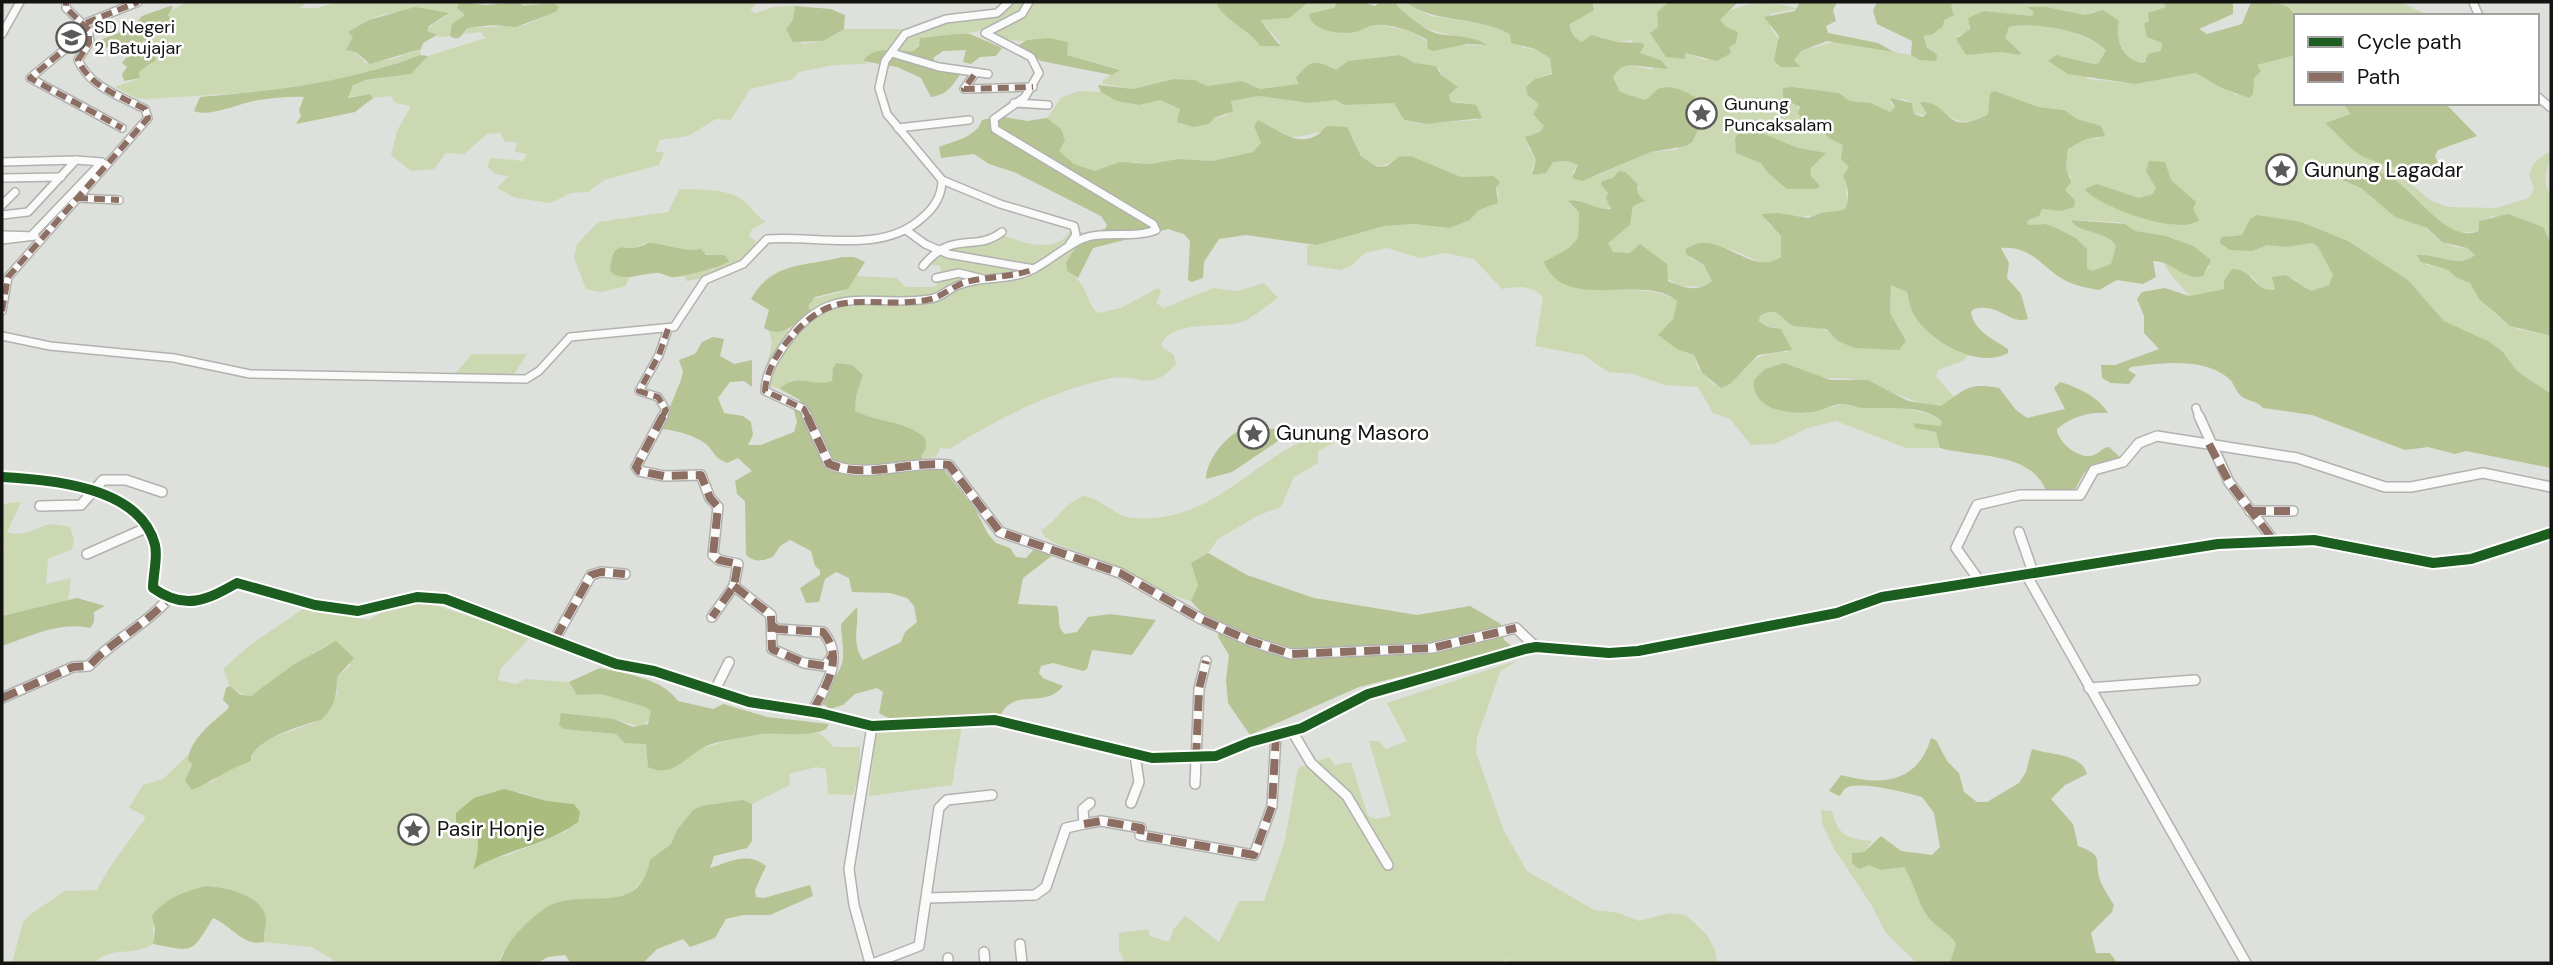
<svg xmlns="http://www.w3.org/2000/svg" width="2553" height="965" viewBox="0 0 2553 965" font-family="'DM Sans',sans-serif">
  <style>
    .green { fill: #cbd8b2; fill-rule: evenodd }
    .forest { fill: #b5c492 }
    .water { fill: #aabd7f }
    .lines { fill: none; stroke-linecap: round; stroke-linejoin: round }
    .street-far1-casing { stroke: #b1b2af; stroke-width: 10 }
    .street-casing { stroke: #b1b2af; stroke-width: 12 }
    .street-far1 { stroke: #fafafa; stroke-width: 7 }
    .street { stroke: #fafafa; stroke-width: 9 }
    .quiet-far1 { stroke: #8d6e63; stroke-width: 6; stroke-dasharray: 11 6; stroke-linecap: butt }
    .quiet { stroke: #8d6e63; stroke-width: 8; stroke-dasharray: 16 8; stroke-linecap: butt }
    .cycleway-casing { stroke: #fff; stroke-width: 14 }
    .cycleway { stroke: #1b5e20; stroke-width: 10 }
    .labels { text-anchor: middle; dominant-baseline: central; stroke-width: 5; stroke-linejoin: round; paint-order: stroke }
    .far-poi-label { font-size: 18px; fill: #131311; stroke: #fff; text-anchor: start }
    .poi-label { font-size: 21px; fill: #131311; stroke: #fff; text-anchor: start }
  </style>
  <rect width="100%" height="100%" fill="#dee0db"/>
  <g class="green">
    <path d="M187,2L307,3L299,8H318L336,2H460L465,15L450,36L440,37L427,32V29L447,15L444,12C413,16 375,3 354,35C351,40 351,45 347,50L356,52L365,63L393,59L421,49L420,55L357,76L272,91L146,99L136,98L115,87L140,78L139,72L152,64L148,50L131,58L109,52V47C131,43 145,45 161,26C165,21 168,19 169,12Z"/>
    <path d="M518,2H757L750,11L756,13L774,7L795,6L793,20L788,26L802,44L823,41L844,29H903L982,19L998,15L1013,2H1026C1010,26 954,41 925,37L913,51C894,53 879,45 863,60L867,64L834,65L799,72L793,79L750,89L731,120L716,119L688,136L660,140L655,152H664L659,165L604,180L588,192L571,193L551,203L516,198L497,188L509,176L496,174L487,167L491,158L523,161L527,154L515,152L517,142H505L500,133L487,134L464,154L446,153L434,169L411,171L391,155L397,131L411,106L395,103L391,96L373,98L370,94L348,97L350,88L358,82L411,74L428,56L486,38L480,32L464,34L468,28L525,25L556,12L553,3L523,6Z"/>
    <path d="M1033,2H1216L1224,13L1256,37L1257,43H1281L1260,20L1284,18L1309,2H1337L1334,8L1354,32L1378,24L1416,33L1428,43L1483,46L1476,39C1452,37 1404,27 1395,2H1406L1431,16L1493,26L1510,34L1524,48L1535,49L1550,58L1552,73L1535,79L1532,99L1539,105L1536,117L1544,126L1528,147L1536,160L1531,171L1543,174L1552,162L1568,161L1578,165L1572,174L1596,176L1651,152L1676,150L1699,128L1709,108L1686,93L1645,100L1620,92L1613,76L1620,68L1629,65L1654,70L1631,40L1617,42L1595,36L1582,42C1574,38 1571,32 1570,24L1595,7L1593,2H1669L1657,12L1658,27L1651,34L1666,57L1685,53L1705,60L1730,53L1726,27L1720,20C1735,0 1773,0 1798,9L1770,14V27L1794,61L1801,51L1837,41L1936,60L1931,49L1922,41L1923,36L1939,27L1954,2H2163L2166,7L2148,13L2152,39L2162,43L2161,51L2141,63C2127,59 2120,45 2115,32L2119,24L2094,11L2085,15L2047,7L2032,16L1984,11L1970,21L1968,31L1957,36L1966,55L2001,52L2018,55L2021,53L2005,38L2009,27C2040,20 2077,32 2104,47L2106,50L2099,63L2094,64L2061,56L2088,79L2135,84L2196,73L2237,95L2252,88L2257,65L2296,55V103H2342L2351,114L2325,123L2365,157L2422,174L2405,179L2430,200L2448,207L2496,208L2529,198L2534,189L2529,175L2534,163L2547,153L2551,155C2548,168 2540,182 2551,194V243L2543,227L2493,216L2479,221V231L2458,233C2401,202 2405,163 2324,167L2331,175L2361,188L2395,217L2426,228L2437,239L2455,247L2467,248L2475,255L2469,260H2452L2421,254L2427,265L2448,270L2457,278L2470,283L2479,299L2504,322L2517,329L2551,336V394L2517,371L2503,352L2490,342L2444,321L2408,280L2348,241L2250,219L2242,235L2226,236L2224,247L2252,251L2266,245L2286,247L2312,243L2318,247L2333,275L2329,285L2311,291L2293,278L2269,291L2263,289L2252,276L2224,289L2189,296C2182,285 2167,274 2164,262L2204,273L2210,267L2174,238L2135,231L2119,222L2072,220C2083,234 2106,229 2116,246L2111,264L2092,271L2087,268V249L2076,238L2045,224L2028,225L2027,221L2036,218L2042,209L2048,210L2075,200L2065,190L2071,178L2066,168L2068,149L2086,139L2101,138L2064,110L2038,107L1995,91L1990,93L1988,114C1955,132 1953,112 1922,106L1926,108L1927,115L1914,114L1912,103C1904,98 1899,98 1890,102L1895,107L1890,112L1871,103L1850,101L1839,93L1793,87L1796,104L1806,122C1820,126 1831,137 1843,145L1849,167L1846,192L1849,204L1844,210C1820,215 1802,220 1778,213L1767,222L1781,236L1782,257C1761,270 1748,254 1729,249C1718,246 1706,246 1695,244L1691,247L1690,258L1704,265L1712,281L1704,287L1679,286L1630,253L1613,252L1608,249L1607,243L1630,225L1633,206L1642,203L1637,195L1639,187L1613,178L1603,181L1611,205L1607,210L1591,208L1577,200L1569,203L1579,212L1578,238L1569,248L1590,289C1614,290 1659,287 1677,301L1673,319L1677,349L1694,355L1698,369L1714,385C1751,381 1740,351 1788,352L1774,327H1768L1759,320L1760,316L1775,310L1781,313C1796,334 1823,319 1838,341H1906L1890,313L1891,285L1907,292C1915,328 1940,338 1968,355L1963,361L1938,370L1936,376L1954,397L1941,407C1907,403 1882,384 1850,379C1838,377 1829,380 1817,376L1779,410L1807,413L1844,404L1865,408L1891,405L1933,415L1942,422L1940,426L1913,424L1922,430L1936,432L1940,448H1906L1836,421L1808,428L1775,444L1751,445L1730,419L1713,413L1698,387L1665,385L1633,374L1608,372L1584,355L1535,346L1543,297C1530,285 1521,286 1502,289L1474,259L1445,253L1420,258L1387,248L1365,253L1351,266L1340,270L1307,265V246L1383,226L1414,224L1449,228L1470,220L1479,210L1494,205L1499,196L1494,176L1461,177L1411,156L1377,167L1361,156L1352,136C1343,135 1331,131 1322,132C1303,134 1284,146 1269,125L1254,126L1261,143L1253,152L1212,161L1177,159L1151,164L1136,162L1095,171L1074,164L1058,151L1065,140L1061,129L1047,118L1061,98L1079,91L1101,92L1133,105L1160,100L1180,109L1187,126C1203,127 1211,117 1226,116L1232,108L1231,101L1259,96L1309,103L1336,100L1394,103L1404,120L1420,124L1477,120L1461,102H1451L1449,95L1458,88L1441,75L1440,69L1415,63L1400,55L1348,61L1336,70L1328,66L1301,73L1298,75L1300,84L1260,89L1242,81L1207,86L1195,80L1174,79L1133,89L1103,84L1102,81L1119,69L1067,55L1065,41C1038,37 1017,47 993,34L998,28L1027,15Z"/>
    <polygon points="2260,2 2401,2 2429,16 2296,16 2278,4"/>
    <path d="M680,189C699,190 725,188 741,199C751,205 755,216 766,222L752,229L749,236L756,241C746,266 712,278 686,281L685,276L677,277L688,272L713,269L724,255C700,256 677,246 653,243C643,241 638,250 627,247L610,267L617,276L629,277L626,286L601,292L586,289L574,258L577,244L598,222L668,212Z"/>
    <path d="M1071,229L1085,233L1066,262L1067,271C1091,286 1083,300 1098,313L1121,308L1158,288L1161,292L1156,303L1164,308L1213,288L1238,291L1264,283L1278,298C1270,303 1248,321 1242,322C1220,329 1170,319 1161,346L1174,355L1176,364C1149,395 1138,371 1107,379C1049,392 998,419 949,449L940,448L936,457L921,458L874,421L855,411L856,396L863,375L833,368L832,381C816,387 807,379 791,380L780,389L762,384L772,343L769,331L789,330L813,299L841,292L855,276L896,278L906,287H935L941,277L940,266L931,265C945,239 970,244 995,243L1004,236C1025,243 1059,255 1071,229Z"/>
    <polygon points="472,354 527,354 513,376 455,374"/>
    <path d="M1320,434H1327L1335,442L1318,451V463L1294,477L1281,507L1259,515L1218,539L1208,553L1191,563L1198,585L1191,601L1171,595L1103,561L1057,544L1045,537L1041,530C1058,521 1063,503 1084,496C1102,499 1115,517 1133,518C1216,524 1250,458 1320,434Z"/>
    <path d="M21,502L7,532C21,537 33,530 46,525C53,523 63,526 70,527L74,539L72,549L48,559L46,584L71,578L68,601L2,616V553L5,545H2V504Z"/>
    <path d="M409,603L438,606L531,637L501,668L498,680L516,684L525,679L569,682L577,695L601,694L645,707L651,711L652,717L641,727L614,719L562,713L563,729L616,734L646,744L648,767C685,756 720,739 758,735C778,732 799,736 819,733L834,747H860L859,774L853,795L828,794L826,769L816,767L789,774L790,785L752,804L743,800L677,830L671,844L651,860L647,876L630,893L613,899L545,909L506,946L498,963H338L312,947L264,942C263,933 268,921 264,913C256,893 230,893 214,886L153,923V944C130,958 115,944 94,963H12L23,922L31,914L65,891L97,890L108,870L144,820L145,816L129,808L143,785L163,779L189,754L192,764L188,771L210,783L234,766L251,761L255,748L266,740L321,720L337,694V677L351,665L327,645L294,665L264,690L247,697L230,686L223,669L250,645L306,607L368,620L391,607ZM520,792L547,801L574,804L567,831L506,856L494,857L474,868C477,855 481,836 472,824Z"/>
    <polygon points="1518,660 1500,672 1477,738 1476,752 1503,829 1527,871 1594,910 1619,913 1639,921 1669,913 1686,915 1707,935 1715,950 1717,963 1504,963 1513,956 1501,963 1125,963 1119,950 1119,933 1148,929 1150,936 1169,942 1173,930 1185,916 1219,942 1239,901 1264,901 1285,840 1298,768 1329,757 1335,765 1351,762 1368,816 1376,819 1391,816 1369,741 1379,741 1386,749 1407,741 1387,703"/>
    <polygon points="962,726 952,785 869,796 875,732"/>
    <path d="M1821,810L1832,811C1838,836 1848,839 1872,841L1864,852L1852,853L1881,870L1904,867C1915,883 1916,900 1928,917C1936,928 1949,932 1956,944L1950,963H1917L1886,933L1872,906L1833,847L1822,823Z"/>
  </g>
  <g class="forest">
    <path d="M459,2L486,5L518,2L523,6L553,3L559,6L556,12L516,27L493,25L468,28C462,33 460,43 450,36L452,24L465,15L457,8Z"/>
    <path d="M1216,2H1309L1289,18L1260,20L1280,46H1260C1250,29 1223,21 1216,2Z"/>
    <path d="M1337,2H1363L1375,6L1380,2H1395C1399,11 1429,33 1439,34C1455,37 1473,35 1487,45L1467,44L1433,51L1428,49L1427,40C1417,32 1388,23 1375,25C1368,26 1362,30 1355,32C1340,35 1311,31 1309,14L1334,8Z"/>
    <path d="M1406,2H1593L1594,10L1570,24C1570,32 1574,38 1582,42L1591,35L1617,42L1642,43L1644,46L1640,53L1662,61L1668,69L1629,65L1620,68L1613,77L1620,92L1645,100C1651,97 1653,92 1658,89C1674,82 1697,97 1709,108L1692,142L1686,146L1651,152L1582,181L1572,178L1578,165L1568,161L1553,162L1546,173L1532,175L1536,160L1525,137L1540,132L1544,126L1533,114L1539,105L1527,94L1526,87L1535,79L1552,74L1550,58L1535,49L1511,43L1510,34C1477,16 1435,24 1406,2Z"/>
    <polygon points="1669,2 1738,2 1720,20 1726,27 1738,32 1736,43 1729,47 1731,53 1717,61 1685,53 1685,59 1666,57 1650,33 1658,27 1657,12"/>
    <polygon points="1800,2 1837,2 1833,10 1836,21 1826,26 1828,33 1878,43 1894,52 1827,41 1801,51 1794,61 1801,67 1781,67 1774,61 1779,36 1764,17 1795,11"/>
    <polygon points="1877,2 1954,2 1951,7 1954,15 1944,20 1943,26 1933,34 1923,36 1927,47 1937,55 1936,61 1920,60 1911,55 1912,41 1877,24 1873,11"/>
    <path d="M2163,2H2233V14L2199,29L2207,34L2242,24L2251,2C2301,2 2296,10 2296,55L2257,65L2261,71L2254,78L2253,94L2249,98L2222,88L2196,73L2135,84L2068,74L2048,61L2056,55L2094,64L2099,63L2106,50C2089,31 2033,21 2009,27L2005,38L2021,53L2019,55L2001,52L1966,55L1956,39L1970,29L1968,18L1984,11L2032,16L2034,12L2027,7H2047L2085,15L2103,10L2119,21C2115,39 2121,57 2141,63L2145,62L2148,54L2161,51L2162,43L2147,37L2144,24L2149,21L2148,13L2166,7Z"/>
    <path d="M170,6L173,7L168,15L173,24C150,44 123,47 93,48V43L133,27L142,16Z"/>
    <polygon points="795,6 831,9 845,15 844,29 823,41 793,42 786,29 793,20"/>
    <polygon points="415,7 449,13 429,26 427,31 437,35 423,43 421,49 370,64 356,52 346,50 353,37 348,32 369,20"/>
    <path d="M956,34H970L1002,48L996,56L980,57L971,64L963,62L966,50L943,51L933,58L938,66L961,74C950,87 949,94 931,97L921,78L897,67L863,61C875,44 895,53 913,51L919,46L920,38Z"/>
    <polygon points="1049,38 1068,42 1067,55 1120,70 1112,75 1041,61 1017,46 1027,40"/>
    <polygon points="148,50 155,51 156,60 139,72 140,78 124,81 122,74 127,67 122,63 126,58"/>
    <path d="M420,55L428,56L411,74L366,80L353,85L348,98L370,94L373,98L355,112L296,124L301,116L299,110L304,97C290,96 273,98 259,100C242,102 209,118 194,111L200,97C275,91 350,82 420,55Z"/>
    <path d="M1400,55L1415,63L1436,66L1441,75L1458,87L1449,95L1451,102L1476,105L1482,118L1426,124L1404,120L1394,103L1344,105L1336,100L1309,103L1259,96L1231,101L1233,111L1214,118L1209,124L1193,127L1177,122L1180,109L1160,100L1139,105L1117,101L1101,92L1098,85L1133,89L1174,79L1195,80L1207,86L1242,81L1260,89L1299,84L1296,78C1311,60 1313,59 1336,70L1348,61Z"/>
    <path d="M1793,87L1839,93L1850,101L1871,103L1890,112L1895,107L1890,98L1912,103L1914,114L1922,117L1927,114L1920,102C1952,101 1943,139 1988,114L1990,93L1995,91L2038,107L2064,110L2077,119L2101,126L2105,136L2086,139L2068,149L2066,168L2071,182L2065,190L2075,200L2074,207L2061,211L2042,209L2039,216L2027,221L2028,225L2045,224L2054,227L2076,238L2087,249V268L2092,271L2111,264L2116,246C2106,229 2079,235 2071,220L2125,224L2135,231L2166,236L2193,246L2211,260L2203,276C2186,282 2171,260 2153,261L2156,277L2143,284L2117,280L2099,290C2088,288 2077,286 2066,281C2042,268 2033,246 2001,248L2009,263L2007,278L2021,294L2028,319C2009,325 1999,302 1974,309L1971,312C1974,331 1993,339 2008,349V353C1979,369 1933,343 1916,318C1911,311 1909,301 1907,292L1891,285L1890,313L1906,341L1899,350L1855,348L1838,341L1826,329L1793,326C1778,316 1778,306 1760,316L1759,321L1768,327L1781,329L1792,350L1758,355L1730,384L1721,388L1702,373L1694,355L1677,349L1658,335L1673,319L1677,301C1643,272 1565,314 1544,262L1569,248L1578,238L1579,212L1568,201C1582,198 1596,211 1611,209L1606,198L1608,193L1601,185L1602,181L1613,178L1619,171L1625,172L1637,183L1638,194L1645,201L1633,206L1630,225L1608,243L1613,252L1630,253L1640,244L1667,264L1668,281C1684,288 1698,293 1712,281L1704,265L1686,254V249C1689,247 1692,245 1696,244C1726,236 1752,276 1781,257V236L1761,214L1778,213L1808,218L1821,213L1844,210C1851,203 1848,184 1843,176L1849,167L1841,159L1843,145L1829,138L1817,125L1802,119L1798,113L1800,107L1783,98V88Z"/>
    <path d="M2342,103H2445L2477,136L2438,150L2435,156L2439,166L2437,172C2421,175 2377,164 2362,156C2348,148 2337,133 2325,123L2351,114Z"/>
    <path d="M999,116L1027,121L1047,118L1061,129L1065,140L1059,151L1074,164L1095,171L1120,162L1151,164L1177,159L1212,161L1253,152L1261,143L1254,126L1258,120C1276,128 1298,150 1320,133C1322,131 1324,128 1327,126L1347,127L1361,156L1377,167L1387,166L1399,157L1411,156L1461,177L1494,176L1500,182L1496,188L1498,203L1479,210L1470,220L1449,228L1414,224L1384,226L1316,245L1246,235L1219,239L1204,262L1203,278L1192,282L1188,280L1190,241L1184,234L1168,229L1093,248L1078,278L1067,271L1066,262L1085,233L1105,229L1107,225L1101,216L1014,172L989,164L974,154L941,158L939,147C954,141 977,137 982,120Z"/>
    <polygon points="1759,132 1798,148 1826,153 1810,169 1811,176 1820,186 1816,189 1787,189 1768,173 1761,163 1736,153 1735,139 1738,133"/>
    <path d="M2149,161L2165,162L2171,180L2196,202L2193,209L2199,220C2182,237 2096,206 2085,189L2097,184L2139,198L2153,194L2156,188L2146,171Z"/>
    <path d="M2328,165C2339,164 2376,170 2387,175C2414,188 2446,245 2479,231V221L2508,214L2543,227L2551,243V336L2510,326L2479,299L2470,283L2457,278L2448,270L2421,262L2417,255C2435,253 2460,269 2475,255L2467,248L2442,242L2427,228L2395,217L2361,188L2331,175L2324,167Z"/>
    <path d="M2257,215L2301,222L2348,241L2408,280L2444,321L2490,342L2503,352L2517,371L2551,394V468L2466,451L2455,454L2428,447L2405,450L2312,415L2263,408C2257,400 2247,402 2240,395C2235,390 2234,382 2227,377C2201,357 2160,363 2131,367L2128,370L2136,375L2129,384L2111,383L2102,378L2101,365H2115L2159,349L2144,333V316L2137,299L2142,292L2165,288L2189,296L2224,289V281L2232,269C2252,267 2257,295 2275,289L2272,277L2286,275L2311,291L2329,285L2333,275L2318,247L2312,243L2286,247L2267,245L2252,251L2230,250L2220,243L2221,237L2242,235L2250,219Z"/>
    <path d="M648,243C666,243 684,253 701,249L706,255H724L729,261C722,267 685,276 675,277C669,278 665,274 659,273C643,272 623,284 610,271C614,232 625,257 648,243Z"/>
    <path d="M842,257H854L865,262L848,289L815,297L808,306L811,311C797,322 782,340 764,328L769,310L751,299C772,261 805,267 842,257Z"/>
    <path d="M713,337L724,339L720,356L734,364L752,360V387L744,381L730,382L718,398L724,413L743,416L751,422L753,435L748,445H761L794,432L797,422L794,410L800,400L780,389C794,371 814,388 832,381L833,368L836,363L852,365L863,375L856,396L855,411C878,423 905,420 925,438L926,448L921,456L925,467L944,470L975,509L988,534L996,543L1010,548L1016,557L1026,558L1037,546L1053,555L1023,578L1018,604L1057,606C1061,616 1056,627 1065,634L1077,632L1088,617L1110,614L1156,620L1132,655L1092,650L1087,669L1083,671L1053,663L1041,666L1039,673L1043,678L1063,686C1045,710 1012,686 1000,717L968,715L890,719L879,713L883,692L877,688L855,694L843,705L830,709L822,703C823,689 838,678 842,663C845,652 841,636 841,624L857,607C859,627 851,642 863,660L901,642L905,632L917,622L914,606L907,598L890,593L852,592L849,578L836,572L825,579L819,602L806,603L800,588L820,575V570L815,566L811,551L790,540L780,546L773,557C762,561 755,563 746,555L745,501L737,494L735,481L752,471L738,458L727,463C716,458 716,456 710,448C700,436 675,430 661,429L681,380L683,372L679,360L695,354L702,342Z"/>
    <path d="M1784,363L1830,380H1868L1908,401L1941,406C1965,390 1967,382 1999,388L2016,410L2027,418L2065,409L2054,388L2060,382C2077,387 2099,397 2108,413C2089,412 2073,416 2057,429C2057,442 2080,461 2094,455C2101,452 2101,448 2109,447L2121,458L2094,466L2084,473L2074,491H2046C2031,451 1976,458 1940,448L1936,432L1915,428L1913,423L1940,426L1942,422C1926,404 1885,409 1864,408C1857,408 1851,404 1843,404C1832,404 1822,411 1812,412C1790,415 1751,410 1754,380L1765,369Z"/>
    <path d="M1250,427L1274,429L1279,436L1278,441L1232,472L1206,479C1206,459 1229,430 1250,427Z"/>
    <polygon points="1208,553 1247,575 1314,598 1417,615 1470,606 1501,624 1504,640 1514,648 1359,687 1250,735 1228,703 1226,680 1229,655 1218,637 1219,622 1203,614 1191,601 1198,585 1191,563"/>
    <path d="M77,598L105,606L94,612V622L90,628C61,621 30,636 2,646V616Z"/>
    <path d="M336,641L354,658L337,677C337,695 335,707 321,720C304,724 249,741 251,761C230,768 213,781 192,790L185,781L192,764L188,760C190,739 213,722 228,709L229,706L223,700L226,688L230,686L241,695L251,696L293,665Z"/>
    <path d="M600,668C625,673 663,679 678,701L713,709L723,704L767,717L829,724L826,729C806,739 779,731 757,735C743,737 728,740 715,743C690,748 676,781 648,767L646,744L625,743L616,734L563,729L559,725L561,713L614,719L633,727L648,724L651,711L645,707L601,694L577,695L569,682Z"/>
    <path d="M1931,738L1936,740L1947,761L1959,773L1964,792L1977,802H1987L2019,783L2026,772L2032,749C2050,755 2081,753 2087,774L2065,785L2051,799L2073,824L2078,846C2106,856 2093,860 2100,880C2103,888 2109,897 2114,905L2112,912L2091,933L2096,953H2110L2117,963H1950L1956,944C1949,932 1936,928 1928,917C1916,900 1915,884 1904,867L1881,870L1869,865L1859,869L1852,863V853L1864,852L1881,836L1901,851L1932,855L1940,847L1934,813L1922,797C1908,793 1858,780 1846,788C1843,790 1842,794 1839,796L1829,791L1841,775C1881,786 1917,784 1931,738Z"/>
    <path d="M743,800L752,804V841L747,848L714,856L710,868C730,862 747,851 766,866L755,890L756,897L764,898L810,885L813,896L770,915H743L726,919L715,938L690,947L683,939L657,949L643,963H571L565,955L548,957L537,963H498C503,959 503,951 508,945C517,931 533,916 547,907C584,886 639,920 650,860L671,844L677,830L693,810L701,806Z"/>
    <path d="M206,886C224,887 258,894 265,914C268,922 263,933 264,942C243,947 231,925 213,918C191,954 195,952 153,944L155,930L152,916C166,897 185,892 206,886Z"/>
  </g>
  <path class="water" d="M504,789L547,801L574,804L580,812L578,822C546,846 506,849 473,869C478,856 481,835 472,824H456V813L474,798Z"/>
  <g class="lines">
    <defs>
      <g id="street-far1">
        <polyline points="2473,2 2479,16"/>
        <polyline points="86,23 138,2"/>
        <polyline points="2,34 20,2"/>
        <polyline points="90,40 64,50 30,78 122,128"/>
        <polyline points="892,53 939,67 988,74"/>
        <polyline points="974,75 964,89 1033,87"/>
        <polyline points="2537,96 2551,108"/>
        <polyline points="1014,103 1048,105"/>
        <polyline points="898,128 969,120"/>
        <polyline points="2,162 76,160 28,212 2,215"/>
        <polyline points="2,178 61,177"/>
        <polyline points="942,180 1000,204 1074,226 1076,235 1069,245"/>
        <polyline points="77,198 119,200"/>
        <polyline points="2,205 15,192"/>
        <polyline points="906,230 925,244 948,254 1034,269"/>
        <polyline points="33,234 102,162 76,160"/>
        <polyline points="2,235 35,236 2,240"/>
        <path d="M923,266C953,229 974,253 1002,232"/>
        <polyline points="936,278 959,273 983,279"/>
        <path d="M2,311L8,277L148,118L145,109C120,96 90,87 78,60L89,43V30L66,8V2"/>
        <path d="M2,336L50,346L174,358L250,374L526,379L539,371L570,337L674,327L705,280L743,264L767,239C817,235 883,255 923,217C935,207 942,196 942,180L887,114L879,88L885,61L905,34L946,19L997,13L1009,2"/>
        <polyline points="2196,408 2199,417"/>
        <polyline points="662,417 666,410 658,397 639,391 659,355 668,329"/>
        <path d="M808,417L804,409L765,391C765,373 776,357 786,343C830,280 869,308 930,299C941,298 949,288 959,285C980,276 1006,281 1027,272C1047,264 1063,247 1082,239C1104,230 1133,239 1156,230L1153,224L995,129L994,119L1025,97L1039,73L1031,57L985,33L1022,14L1029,2"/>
      </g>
      <g id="street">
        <polyline points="663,416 636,467 639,471 664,476 701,475 710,498 718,507 713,555 719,560 738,564 734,586 712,617"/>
        <path d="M807,416L829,464C867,480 909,460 949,465L1000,532L1120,573L1201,619L1250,641L1291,654L1432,648L1516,628L1536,647"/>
        <polyline points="2199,416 2229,482 2274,541"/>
        <path d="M2,477C51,480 140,486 155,545C158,558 153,574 153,588C185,611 207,600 237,583L315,605L358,611L417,597L445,599L616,664L654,671L749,702L820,713L872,726L995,720L1152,758L1216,756L1250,742L1302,728L1368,694L1525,649L1536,647L1609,653L1638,651L1837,613L1882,597L2218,544L2314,540L2433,563L2471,559L2551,533"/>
        <polyline points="40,506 81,505 103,480 126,480 162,492"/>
        <polyline points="2250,511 2293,511"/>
        <polyline points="2019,532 2034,575"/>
        <polyline points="87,554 146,528"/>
        <polyline points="2027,576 2246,963"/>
        <polyline points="1981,583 1956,548 1977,505 2020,495 2080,495 2094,470 2123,462 2139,443 2157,436 2297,458 2385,487 2411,487 2483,473 2551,487"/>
        <polyline points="734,586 771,615 772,649 804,663 825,666 833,655"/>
        <path d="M773,626L777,629L823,632C845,658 826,686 812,712"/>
        <polyline points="555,639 591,575 601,572 625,574"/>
        <polyline points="2089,688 2195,680"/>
        <polyline points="714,692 729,662"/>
        <path d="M2,698L73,667L89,666C113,640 146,625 169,598"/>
        <polyline points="1292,731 1311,763 1347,796 1388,865"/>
        <polyline points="1195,784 1199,689 1206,661"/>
        <polyline points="1131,803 1139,782 1135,755"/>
        <polyline points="1084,824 1101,821 1141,828 1140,835 1254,855 1272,806 1276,735"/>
        <polyline points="927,898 1035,895 1046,887 1066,828 1084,824 1083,809 1090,803"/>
        <polyline points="1020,944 1022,963"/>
        <polyline points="984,952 985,963"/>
        <polyline points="948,958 948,963"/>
        <polyline points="870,963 854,905 849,869 872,726"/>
        <polyline points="875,963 919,946 939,808 947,800 992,795"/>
      </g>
    </defs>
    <use href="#street-far1" class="street-far1-casing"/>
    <use href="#street" class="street-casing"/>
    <use href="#street-far1" class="street-far1"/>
    <use href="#street" class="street"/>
    <g class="quiet-far1">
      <polyline points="86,23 138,2"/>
      <polyline points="90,40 64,50 30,78 122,128"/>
      <polyline points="974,75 964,89 1033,87"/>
      <polyline points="77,198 119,200"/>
      <path d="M2,311L8,277L148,118L145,109C120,96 90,87 78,60L89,43V30L66,8V2"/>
      <polyline points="662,417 666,410 658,397 639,391 659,355 668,329"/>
      <path d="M808,417L804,409L765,391C766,373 775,357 786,343C834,282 864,310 927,300C941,298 952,286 966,282C988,276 1012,278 1034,269"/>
    </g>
    <g class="quiet">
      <polyline points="663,416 636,467 639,471 664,476 701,475 710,498 718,507 713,555 719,560 738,564 734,586 712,617"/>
      <path d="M807,416L829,464C867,480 909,460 949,465L1000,532L1120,573L1201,619L1250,641L1291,654L1432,648L1516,628"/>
      <polyline points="2209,444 2229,482 2274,541"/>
      <polyline points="2250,511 2293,511"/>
      <polyline points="734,586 771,615 772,649 804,663 825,666 833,655"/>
      <path d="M773,626L777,629L823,632C845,658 826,686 812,712"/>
      <polyline points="555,639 591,575 601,572 625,574"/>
      <path d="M2,698L73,667L89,666C113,640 146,625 169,598"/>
      <polyline points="1196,759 1199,689 1206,661"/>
      <polyline points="1084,824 1101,821 1141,828 1140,835 1254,855 1272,806 1276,735"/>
    </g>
    <defs>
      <path id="cycleway" d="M2,477C51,480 140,486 155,545C158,558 153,574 153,588C185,611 207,600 237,583L315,605L358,611L417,597L445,599L616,664L654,671L749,702L820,713L872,726L995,720L1152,758L1216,756L1250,742L1302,728L1368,694L1525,649L1536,647L1609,653L1638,651L1837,613L1882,597L2218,544L2314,540L2433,563L2471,559L2551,533"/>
    </defs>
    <use href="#cycleway" class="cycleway-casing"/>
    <use href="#cycleway" class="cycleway"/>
  </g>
  <defs>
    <symbol id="school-ring" viewBox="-11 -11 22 22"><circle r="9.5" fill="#fff" stroke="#5a5b58" stroke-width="1.5"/><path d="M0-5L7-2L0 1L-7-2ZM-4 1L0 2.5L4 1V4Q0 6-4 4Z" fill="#5a5b58"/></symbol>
    <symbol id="sight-ring" viewBox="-11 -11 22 22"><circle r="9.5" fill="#fff" stroke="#5a5b58" stroke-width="1.5"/><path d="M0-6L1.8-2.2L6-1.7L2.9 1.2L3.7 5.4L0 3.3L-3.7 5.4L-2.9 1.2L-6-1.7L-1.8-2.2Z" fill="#5a5b58"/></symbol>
  </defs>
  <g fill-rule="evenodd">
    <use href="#school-ring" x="54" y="20" width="35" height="35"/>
    <use href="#sight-ring" x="1684" y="96" width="35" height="35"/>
    <use href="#sight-ring" x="2264" y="152" width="35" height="35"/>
    <use href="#sight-ring" x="1236" y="416" width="35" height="35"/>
    <use href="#sight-ring" x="396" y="812" width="35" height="35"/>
  </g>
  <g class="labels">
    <g class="far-poi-label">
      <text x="94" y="27">SD Negeri<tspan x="94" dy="21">2 Batujajar</tspan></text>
      <text x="1724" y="104">Gunung<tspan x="1724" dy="21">Puncaksalam</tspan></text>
    </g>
    <g class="poi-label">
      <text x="2304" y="170">Gunung Lagadar</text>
      <text x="1276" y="433">Gunung Masoro</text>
      <text x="437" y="829">Pasir Honje</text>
    </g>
  </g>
  <rect width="2553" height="965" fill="none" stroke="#131311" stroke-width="7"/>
  <rect x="2294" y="14" width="245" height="91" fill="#ffffff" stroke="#a1a1a0" stroke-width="2"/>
  <rect x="2308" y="37" width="35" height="10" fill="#1b5e20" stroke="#a1a1a0" stroke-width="2"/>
  <text x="2357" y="49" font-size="21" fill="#131311">Cycle path</text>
  <rect x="2308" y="72" width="35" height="10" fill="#8d6e63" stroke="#a1a1a0" stroke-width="2"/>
  <text x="2357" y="84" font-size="21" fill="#131311">Path</text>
</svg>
